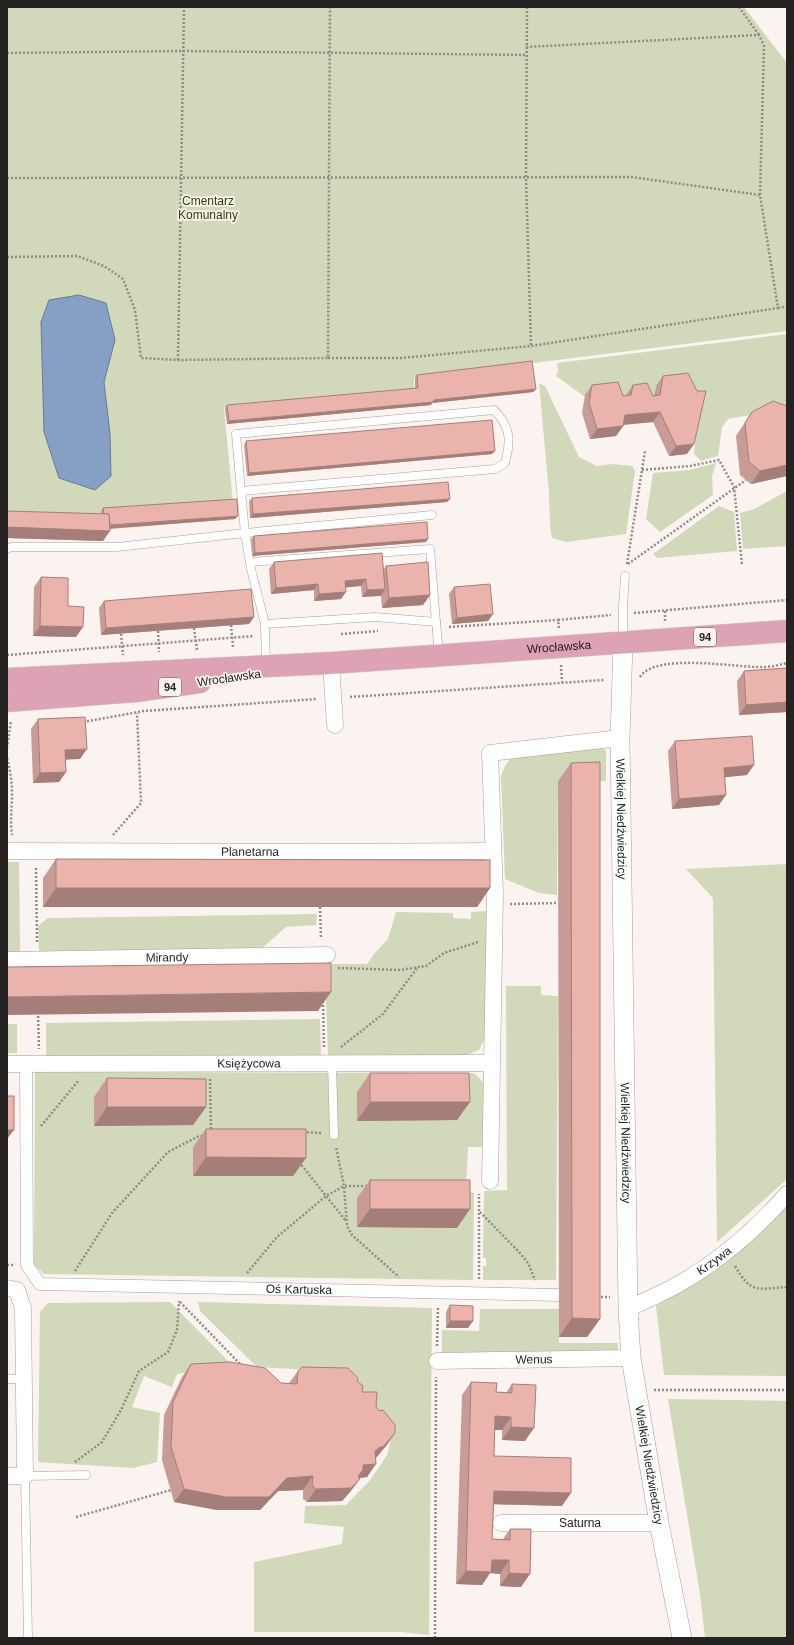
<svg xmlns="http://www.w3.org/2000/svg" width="794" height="1645" viewBox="0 0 794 1645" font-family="Arial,sans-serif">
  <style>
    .green { fill: #d2d8ba }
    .water { fill: #869fc5; stroke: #697a94 }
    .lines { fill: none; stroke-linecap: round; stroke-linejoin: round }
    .service-casing { stroke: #a69f9b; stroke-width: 9 }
    .pedestrian-casing { stroke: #a69f9b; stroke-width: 13 }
    .minor-casing { stroke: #a69f9b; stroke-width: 17 }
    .tertiary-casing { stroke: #a69f9b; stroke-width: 20 }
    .primary-casing { stroke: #d3d3d3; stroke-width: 23 }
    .path { stroke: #908b88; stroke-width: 2.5; stroke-dasharray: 2 2; stroke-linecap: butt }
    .service { stroke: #fff; stroke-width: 8 }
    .pedestrian { stroke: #fff; stroke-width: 12 }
    .minor { stroke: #fff; stroke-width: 16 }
    .tertiary { stroke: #fff; stroke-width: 19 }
    .primary { stroke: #dda3b5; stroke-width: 22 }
    .wall { fill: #c99b95 }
    .shaded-wall { fill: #a47e79 }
    .building { fill: #eab4ad; stroke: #a47e79 }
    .labels { text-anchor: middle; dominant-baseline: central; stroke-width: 3.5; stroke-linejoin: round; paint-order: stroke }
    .shield { fill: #fbf3ef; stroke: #65615f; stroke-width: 1 }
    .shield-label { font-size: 11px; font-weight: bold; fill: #252221 }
    .park-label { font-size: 12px; fill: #353c03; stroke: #fbf3ef }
    .street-label { font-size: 12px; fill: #252221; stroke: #fbf3ef }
  </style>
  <rect width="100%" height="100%" fill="#fbf3ef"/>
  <g class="green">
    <polygon points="7,7 744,7 787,63 787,331 414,378 414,391 224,408 233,504 101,513 101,523 7,520"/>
    <polygon points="787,334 787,411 784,409 728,419 722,427 718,456 701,461 694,454 699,401 682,383 656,386 652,405 641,393 626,395 624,406 610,392 585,395 585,397 556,376 558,372 557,363"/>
    <polygon points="539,383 545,386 579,457 597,466 612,464 632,466 635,471 626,534 566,542 552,538 550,525 549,493"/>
    <polygon points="716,463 712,476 713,495 660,532 646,519 653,473 689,470"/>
    <polygon points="787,491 787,546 743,549 740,513 754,509"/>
    <polygon points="719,506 734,512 737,551 657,558 653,554"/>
    <polygon points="597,748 603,748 606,751 606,781 558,781 557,895 539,893 505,879 501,776 505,766 512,757"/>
    <polygon points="7,862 19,862 20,952 7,952"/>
    <polygon points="787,864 787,1179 717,1242 713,898 686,869"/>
    <polygon points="487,911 488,933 486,1028 484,1040 479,1050 464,1056 437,1057 328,1055 325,971 333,964 367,964 374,954 388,939 396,912 453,913 453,918 471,919 471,912"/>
    <polygon points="317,914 316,925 286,927 261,949 39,951 38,926 48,918"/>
    <polygon points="506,986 541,986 541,995 558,996 556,1280 483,1280 483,1266 486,1266 486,1258 483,1258 484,1191 507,1190"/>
    <polygon points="320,1019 321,1059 46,1057 46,1023"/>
    <rect x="7" y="1024" width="10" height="29"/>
    <polygon points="35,1072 474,1073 486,1085 483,1147 468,1147 466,1189 474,1193 473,1280 44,1274 34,1265"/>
    <polygon points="787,1202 787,1376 664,1375 656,1306 741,1246"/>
    <polygon points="170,1302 232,1365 177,1374 172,1387 144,1376 132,1407 160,1413 157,1462 133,1468 38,1462 40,1312 48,1303"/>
    <polygon points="198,1302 432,1308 429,1635 401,1632 254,1632 254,1562 342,1544 344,1527 304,1523 305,1506 346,1505 371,1479 387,1455 391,1439 381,1415 361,1390 333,1371 257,1367 200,1311"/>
    <polygon points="480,1309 559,1309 559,1343 618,1343 618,1356 442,1356 442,1330 479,1331"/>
    <polygon points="668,1399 787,1401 787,1638 705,1638 700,1594"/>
  </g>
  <polygon class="water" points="79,295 106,303 115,340 104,382 110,434 111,476 95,490 59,478 44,432 41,322 49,300"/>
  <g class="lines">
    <defs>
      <g id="service">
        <path d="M241,491L236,434L494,410C511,427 511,441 505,463L495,469L241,491L245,533L251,569L265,624"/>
        <polyline points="7,549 11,547 117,547 245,533 432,515"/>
        <polyline points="250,562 430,549 436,622"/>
        <polyline points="623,642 623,606 625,576"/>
        <polyline points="266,665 265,624 375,617 436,622 439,654"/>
        <polyline points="332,1063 334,1135"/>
        <polyline points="7,1379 24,1379"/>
        <polyline points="28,1638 25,1476 86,1475"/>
      </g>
      <g id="pedestrian">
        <path id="s1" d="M26,1064L27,1265L40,1284L558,1295"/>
      </g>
      <g id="minor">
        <polyline points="331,663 335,725"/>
        <path id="s2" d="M7,851L319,852L493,851"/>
        <path id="s3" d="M7,960L327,955"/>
        <path id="s4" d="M7,1064L491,1063"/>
        <polyline points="490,1181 495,894 490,753 620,738"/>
        <polyline points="7,1288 17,1290 23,1308 25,1476 7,1476"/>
        <path id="s5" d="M628,1309C644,1301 661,1294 677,1285C718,1262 756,1229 787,1194"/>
        <path id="s6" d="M437,1361L631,1358"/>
        <path id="s7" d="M501,1523H659"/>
      </g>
      <g id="tertiary">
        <path id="s8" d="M623,643L620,738L628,1309L631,1358L659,1523L682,1638"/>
      </g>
      <g id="primary">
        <path id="s9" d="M7,679L331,663L787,631"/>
        <polyline points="7,701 136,691 200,682"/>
      </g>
    </defs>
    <use href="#service" class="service-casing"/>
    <use href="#pedestrian" class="pedestrian-casing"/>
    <use href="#minor" class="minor-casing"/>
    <use href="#tertiary" class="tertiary-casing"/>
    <use href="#primary" class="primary-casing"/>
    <g class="path">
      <polyline points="527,7 526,178 531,346"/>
      <polyline points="739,7 759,35"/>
      <polyline points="7,53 183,51 526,55"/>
      <polyline points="7,178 632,177 760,195"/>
      <polyline points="7,257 77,256 104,266 123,279 135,310 141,358 178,360 328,358 330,7"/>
      <polyline points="778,308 787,306"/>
      <polyline points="328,358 401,358 531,346 778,308 760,195 764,46 759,35 526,47"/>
      <polyline points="178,360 184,7"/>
      <polyline points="642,470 690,466 719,460 734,487 742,565"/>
      <polyline points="627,564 645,451"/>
      <polyline points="628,564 746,480"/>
      <polyline points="665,611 665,621"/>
      <polyline points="634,613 787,600"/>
      <polyline points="231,625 233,647"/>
      <polyline points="449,627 558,620"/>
      <polyline points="194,628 197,650"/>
      <polyline points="559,628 558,620 611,615"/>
      <polyline points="158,631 159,652"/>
      <polyline points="121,634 123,655"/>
      <polyline points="341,634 378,631"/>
      <polyline points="7,655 254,636"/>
      <polyline points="561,665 562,682"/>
      <path d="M640,677C656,652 736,668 763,667C771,667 779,665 787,663"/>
      <polyline points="350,697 604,680"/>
      <polyline points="83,722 144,711 317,699"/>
      <polyline points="7,748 11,721"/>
      <path d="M7,758C10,770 12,781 12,793C12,807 10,821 12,835"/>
      <polyline points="113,835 141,803 137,713"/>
      <polyline points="36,868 37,943"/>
      <polyline points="510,904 558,903"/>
      <polyline points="320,907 321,938"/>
      <polyline points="338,968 400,970 426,966 444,953 478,942"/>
      <polyline points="323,1001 324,1048"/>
      <polyline points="38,1012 39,1049"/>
      <polyline points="341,1047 383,1014 417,968"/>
      <polyline points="210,1079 211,1132"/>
      <polyline points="41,1126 79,1080"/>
      <polyline points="303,1132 321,1133"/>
      <polyline points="299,1162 346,1221"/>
      <polyline points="367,1186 344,1186 347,1226 352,1235 399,1277"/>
      <polyline points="480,1212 519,1252 528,1263 535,1280"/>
      <polyline points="7,1265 13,1265"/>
      <path d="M735,1266C751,1294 757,1289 787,1287"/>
      <polyline points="75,1271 112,1213 168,1152 199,1136 204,1136"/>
      <polyline points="247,1273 277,1237 326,1196 344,1186 336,1147"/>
      <polyline points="479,1279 479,1194"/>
      <polyline points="597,1297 610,1297"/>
      <polyline points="180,1302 242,1366"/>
      <polyline points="437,1346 438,1307"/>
      <polyline points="654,1390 787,1390"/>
      <polyline points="75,1462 102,1442 121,1410 139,1371 168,1352 177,1330 179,1301"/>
      <polyline points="76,1517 171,1490"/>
      <polyline points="435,1638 436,1377"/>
    </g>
    <use href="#service" class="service"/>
    <use href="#pedestrian" class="pedestrian"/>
    <use href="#minor" class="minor"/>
    <use href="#tertiary" class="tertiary"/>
    <use href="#primary" class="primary"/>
  </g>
  <g class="wall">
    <polygon points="417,375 536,389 533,392 432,403 431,405 227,424 225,409 227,405 415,389 415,378"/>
    <polygon points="663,376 687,454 669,456 653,422 624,425 616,436 590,439 582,413 585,395 592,385 623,396 626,396 626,395 633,385 653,396 654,396 656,386"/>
    <polygon points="787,406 787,476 751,484 740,475 736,436 752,412"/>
    <polygon points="246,441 492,454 247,476 244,445"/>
    <polygon points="252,498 450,499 447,502 250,518 249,501"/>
    <polygon points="103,508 235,519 110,529 103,541 7,538 7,511 101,514 101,511"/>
    <polygon points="254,536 426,542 252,556 251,539"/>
    <polygon points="274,562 384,569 386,566 430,595 423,605 382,608 381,595 362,597 361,586 345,587 341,599 314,601 314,590 271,594 269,569"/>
    <polygon points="41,577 68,606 76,637 33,636 34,587"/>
    <polygon points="454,587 493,614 488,621 452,624 449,594"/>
    <polygon points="104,601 254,617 249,624 101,635 99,608"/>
    <polygon points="787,668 787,712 739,715 737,681 744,671"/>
    <polygon points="38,719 80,759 65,759 66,772 59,782 33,783 31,729"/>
    <polygon points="675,741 747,775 725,777 719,805 672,809 668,751"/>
    <polygon points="571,763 600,1319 587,1337 559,1337 558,781"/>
    <polygon points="56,859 490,888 477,907 43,907 43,878"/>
    <polygon points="370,1073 457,1120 357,1121 357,1092"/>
    <polygon points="107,1078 206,1107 193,1125 94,1126 94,1097"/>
    <polygon points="206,1129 306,1158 293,1176 193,1176 193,1147"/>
    <polygon points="370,1180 457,1228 357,1227 357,1198"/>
    <polygon points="450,1305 468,1328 446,1328 446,1312"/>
    <polygon points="191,1364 281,1383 289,1383 298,1371 357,1381 362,1392 376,1407 395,1433 386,1446 376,1458 367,1477 359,1478 350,1492 342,1501 307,1502 303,1499 303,1490 278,1491 260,1510 217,1510 174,1502 162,1460 164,1415 182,1377"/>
    <polygon points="471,1382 496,1392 506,1393 512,1384 525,1441 502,1440 502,1430 495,1430 494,1456 562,1506 494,1504 492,1539 503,1539 510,1529 521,1587 500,1586 500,1574 490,1573 482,1585 456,1584 462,1395"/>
  </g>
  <g class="shaded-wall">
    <polygon points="536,389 533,392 432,403 431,405 227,424 229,421"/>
    <polygon points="660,412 653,422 618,425 625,415"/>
    <polygon points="623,426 616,436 590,439 597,429"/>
    <polygon points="694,444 687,454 669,456 676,446"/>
    <polygon points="495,451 492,454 247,476 249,473"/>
    <polygon points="787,465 787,476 751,484 760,471"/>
    <polygon points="450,499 447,502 250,518 253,514"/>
    <polygon points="238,516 235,519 102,529 105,526"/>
    <polygon points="7,527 110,531 103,541 7,538"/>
    <polygon points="428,539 426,542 252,556 255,553"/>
    <polygon points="366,579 361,586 340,588 345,581"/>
    <polygon points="318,584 314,590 271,594 276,588"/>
    <polygon points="385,589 381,596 362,597 367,590"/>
    <polygon points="346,592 341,599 314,601 319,594"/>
    <polygon points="430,595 423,605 382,608 389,598"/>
    <polygon points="493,614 488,621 452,624 457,618"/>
    <polygon points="254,617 249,624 101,635 106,628"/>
    <polygon points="40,626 83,627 76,637 33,636"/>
    <polygon points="787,702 787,712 739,715 746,705"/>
    <polygon points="87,749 80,759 58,760 65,750"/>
    <polygon points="754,765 747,775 717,778 724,768"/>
    <polygon points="66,772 59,782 33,783 40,773"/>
    <polygon points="726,795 719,805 672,809 679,799"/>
    <polygon points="56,888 490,888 477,907 43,907"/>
    <polygon points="331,992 318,1011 7,1015 7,997"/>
    <polygon points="370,1102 470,1102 457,1120 357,1121"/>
    <polygon points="107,1107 206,1107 193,1125 94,1126"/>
    <polygon points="7,1130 14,1130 7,1139"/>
    <polygon points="206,1157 306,1158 293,1176 193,1176"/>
    <polygon points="370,1209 470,1209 457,1228 357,1227"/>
    <polygon points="572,1318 600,1319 587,1337 559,1337"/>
    <polygon points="450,1321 473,1321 468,1328 446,1328"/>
    <polygon points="495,1416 511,1417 502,1430 486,1430"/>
    <polygon points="511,1427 534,1428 525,1441 502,1440"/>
    <polygon points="395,1433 386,1446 374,1460 375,1451 380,1447"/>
    <polygon points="376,1464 367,1477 358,1478 360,1479 350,1492 342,1501 307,1502 316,1489 363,1465"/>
    <polygon points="313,1476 303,1490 278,1491 260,1510 217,1510 174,1502 184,1489 287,1478"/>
    <polygon points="494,1491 571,1493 562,1506 485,1504"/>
    <polygon points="492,1560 509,1560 500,1574 490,1573 482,1585 456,1584 466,1571"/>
    <polygon points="509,1573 530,1574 521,1587 500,1586"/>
  </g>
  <g class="building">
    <polygon points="532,361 536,389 434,400 433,402 229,421 227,405 418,388 417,375"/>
    <polygon points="688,373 697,391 706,391 694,444 676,446 660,412 625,415 623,426 597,429 589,403 592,385 618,382 623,396 631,395 633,385 647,383 653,396 660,395 663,376"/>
    <polygon points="773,401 787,406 787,465 760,471 749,462 745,423 752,412"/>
    <polygon points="492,420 495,451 249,473 246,441"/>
    <polygon points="448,482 450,499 253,514 252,498"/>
    <polygon points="237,499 238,516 110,525 109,514 104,514 103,508"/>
    <polygon points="7,511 109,514 110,531 7,527"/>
    <polygon points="427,522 428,539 255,553 254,536"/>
    <polygon points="382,553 385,589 367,590 366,579 345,581 346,592 319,594 318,584 276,588 274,562"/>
    <polygon points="428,562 430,595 389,598 386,566"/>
    <polygon points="41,577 68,578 68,606 84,607 83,627 40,626"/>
    <polygon points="490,584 493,614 457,618 454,587"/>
    <polygon points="251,589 254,617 106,628 104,601"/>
    <polygon points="787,668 787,702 746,705 744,671"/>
    <polygon points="85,717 87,749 65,750 66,772 40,773 38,719"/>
    <polygon points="752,736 754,765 724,768 726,795 679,799 675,741"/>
    <polygon points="600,762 600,1319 572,1318 571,763"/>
    <polygon points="56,859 490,860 490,888 56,888"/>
    <polygon points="331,963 331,992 7,997 7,967"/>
    <polygon points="370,1073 469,1073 470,1102 370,1102"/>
    <polygon points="107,1078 206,1079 206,1107 107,1107"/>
    <rect x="7" y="1096" width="7" height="34"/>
    <polygon points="206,1129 306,1129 306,1158 206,1157"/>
    <rect x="370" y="1180" width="100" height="29"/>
    <polygon points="450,1305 473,1306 473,1321 450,1321"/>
    <polygon points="230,1362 265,1368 281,1383 297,1384 298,1371 302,1367 348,1368 358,1378 357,1381 363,1386 362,1392 377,1392 376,1407 380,1411 383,1410 395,1425 395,1433 383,1447 380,1447 375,1451 376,1464 363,1465 363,1470 358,1476 360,1479 351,1488 316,1489 312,1486 313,1476 287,1478 269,1497 226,1497 184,1489 171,1447 173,1402 191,1364"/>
    <polygon points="471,1382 497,1383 496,1392 512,1393 512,1384 536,1385 534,1428 511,1427 511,1417 495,1416 494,1456 571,1458 571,1493 494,1491 492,1539 510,1540 510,1529 531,1529 530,1574 509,1573 509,1560 492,1560 491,1572 466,1571"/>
  </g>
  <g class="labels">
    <g class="shield">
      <rect x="694" y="628" width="22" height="18" rx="3"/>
      <rect x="159" y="678" width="22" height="18" rx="3"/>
    </g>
    <g class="shield-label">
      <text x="705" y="637">94</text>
      <text x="170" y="687">94</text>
    </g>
    <g class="park-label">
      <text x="208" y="201">Cmentarz<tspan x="208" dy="14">Komunalny</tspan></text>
    </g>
    <g class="street-label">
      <text stroke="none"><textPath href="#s9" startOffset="553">Wrocławska</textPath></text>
      <text transform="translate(229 678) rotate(-8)">Wrocławska</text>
      <text stroke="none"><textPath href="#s8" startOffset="176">Wielkiej Niedźwiedzicy</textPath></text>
      <text stroke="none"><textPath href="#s2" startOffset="243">Planetarna</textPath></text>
      <text stroke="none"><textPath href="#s3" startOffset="160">Mirandy</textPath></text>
      <text stroke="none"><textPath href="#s4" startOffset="242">Księżycowa</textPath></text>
      <text stroke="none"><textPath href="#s8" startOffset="500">Wielkiej Niedźwiedzicy</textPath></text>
      <text stroke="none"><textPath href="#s5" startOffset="99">Krzywa</textPath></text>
      <text stroke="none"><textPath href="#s1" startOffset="483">Oś Kartuska</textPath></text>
      <text stroke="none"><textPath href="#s6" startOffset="97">Wenus</textPath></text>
      <text stroke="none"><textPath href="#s8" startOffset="824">Wielkiej Niedźwiedzicy</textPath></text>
      <text stroke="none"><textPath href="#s7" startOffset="79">Saturna</textPath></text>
    </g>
  </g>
  <rect width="794" height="1645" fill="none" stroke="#252221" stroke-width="16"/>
</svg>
